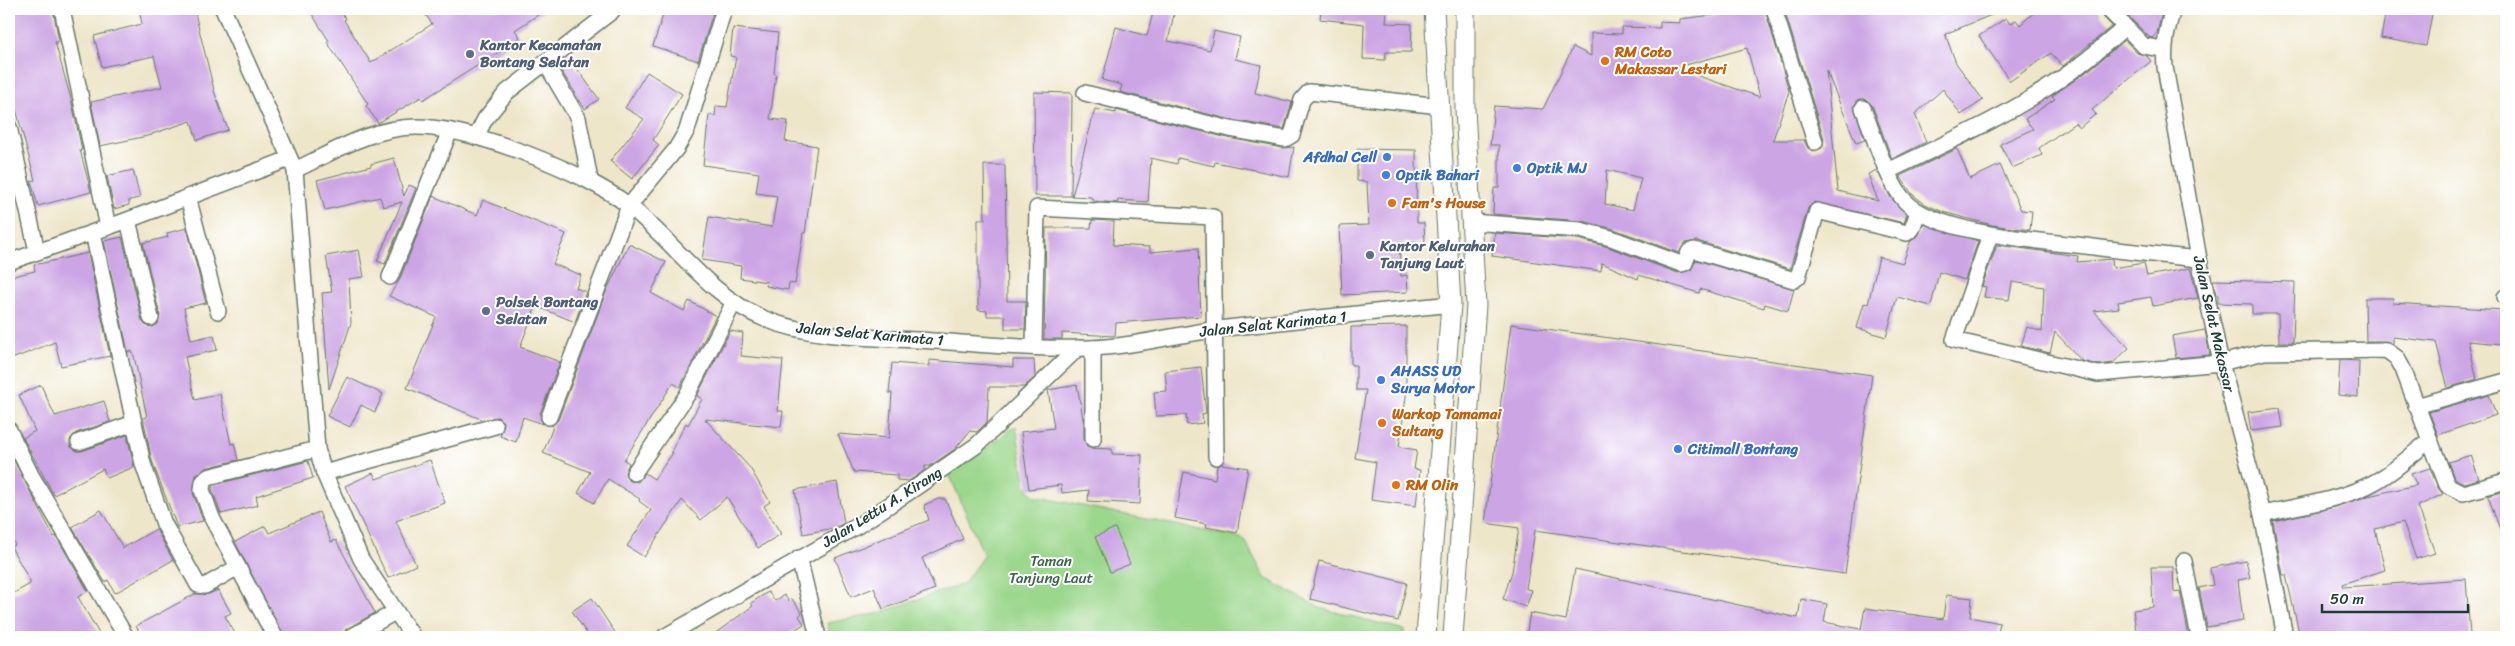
<svg xmlns="http://www.w3.org/2000/svg" width="2515" height="646" viewBox="0 0 2515 646" font-family="Sriracha,sans-serif">
  <style>
    .green { fill: #9bd78c; stroke: #5d8a60 }
    .building { fill: #cca5e4; fill-rule: evenodd }
    .lines { fill: none; stroke-linecap: round; stroke-linejoin: round }
    .minor-casing { stroke: #677868; stroke-width: 18 }
    .tertiary-casing { stroke: #677868; stroke-width: 21 }
    .minor { stroke: #fff; stroke-width: 15 }
    .tertiary { stroke: #fff; stroke-width: 19 }
    .service-dot { fill: #5c6f8a; stroke: #fff; stroke-width: 2 }
    .food-dot { fill: #e8710a; stroke: #fff; stroke-width: 2 }
    .shop-dot { fill: #3f7fe0; stroke: #fff; stroke-width: 2 }
    .labels { text-anchor: middle; dominant-baseline: central; stroke-width: 4; stroke-linejoin: round; paint-order: stroke }
    .service-label { font-size: 15px; font-weight: bold; fill: #4e5e75; stroke: #fff; text-anchor: start }
    .food-label { font-size: 15px; font-weight: bold; fill: #c56008; stroke: #fff; text-anchor: start }
    .shop-label { font-size: 15px; font-weight: bold; fill: #366cbe; stroke: #fff; text-anchor: start }
    .street-label { font-size: 15px; fill: #1f3d34; stroke: #fff }
    .park-label { font-size: 15px; fill: #3e644a; stroke: #fff }
  </style>
  <rect width="100%" height="100%" fill="#fff"/>
  <filter id="ink" filterUnits="userSpaceOnUse"><feTurbulence type="fractalNoise" baseFrequency=".02" numOctaves="2"/><feDisplacementMap in="SourceGraphic" scale="10" xChannelSelector="R" yChannelSelector="G"/><feConvolveMatrix kernelMatrix="1 2 1 2 8 2 1 2 1" color-interpolation-filters="sRGB"/></filter>
  <filter id="wash" filterUnits="userSpaceOnUse"><feTurbulence type="fractalNoise" baseFrequency=".0096" numOctaves="4" result="noise"/><feDisplacementMap in="SourceGraphic" scale="20" xChannelSelector="R" yChannelSelector="G"/><feGaussianBlur stdDeviation="1.12" result="paint"/><feColorMatrix in="noise" values="0 0 0 0 0 0 0 0 0 0 0 0 0 0 0 0 0 1.4 0 .05"/><feComposite in="paint" operator="in"/></filter>
  <g filter="url(#wash)">
    <rect width="100%" height="100%" fill="#eee6c9"/>
    <polygon class="green" points="1016,426 1026,487 1034,496 1244,539 1265,578 1320,608 1405,630 1405,637 830,637 827,623 876,614 963,584 984,555 949,474"/>
    <g id="blocks">
      <g class="building">
        <polygon points="9,9 53,9 59,41 55,42 72,103 82,150 80,150 91,192 38,206 31,181 35,180 9,83"/>
        <polygon points="139,9 194,9 215,94 228,130 197,140 191,121 152,134 152,135 100,146 91,102 162,87 154,56 102,67 94,36 142,24"/>
        <polygon points="321,9 339,9 346,19 344,20 371,63 432,24 422,9 547,9 515,30 520,37 499,52 423,100 421,97 378,123 366,106 368,104 327,42 329,41 312,14"/>
        <polygon points="665,9 714,9 698,61 653,46"/>
        <polygon points="1154,9 1174,14 1168,41 1210,50 1214,31 1240,37 1235,59 1261,65 1255,93 1292,102 1284,129 1232,120 1120,92 1122,85 1102,80 1116,27 1147,36"/>
        <polygon points="1321,9 1387,9 1386,23 1412,24 1411,52 1386,52 1385,60 1363,59 1364,24 1320,19"/>
        <path d="M1738,9H1765L1789,91L1773,140H1804L1808,148L1813,151L1822,148L1824,139L1784,9H2006L1945,34L1956,63L1983,100L1961,115L1943,89L1915,114L1926,142L1892,159L1872,105L1865,99H1859L1854,106L1865,140L1856,143L1826,70L1838,191L1878,201L1868,174L1877,170L1891,198L1907,214L1904,223L1814,202L1808,208L1790,269L1697,241L1685,243L1679,253L1614,229L1582,221L1493,214L1494,188H1499V145H1490L1494,106L1543,109L1573,47L1591,56V33L1622,34V27L1660,28V22L1680,23V19L1713,15ZM1747,48L1760,97L1675,68ZM1607,170L1641,178L1633,210L1605,204Z"/>
        <polygon points="2038,9 2099,9 2101,15 2112,26 2063,66 2051,53 2010,81 1979,36 2006,18 2010,24 2016,20 2020,25"/>
        <polygon points="2121,9 2158,9 2162,13 2157,33 2152,38 2149,37"/>
        <polygon points="2386,9 2433,9 2426,46 2381,38"/>
        <polygon points="733,28 778,33 774,73 776,74 770,119 788,121 785,141 817,146 805,233 803,233 795,284 789,283 788,290 766,286 767,282 740,278 741,266 702,260 709,217 772,227 777,196 756,193 759,173 703,165 709,115 715,116 716,106 727,107 736,57 730,56"/>
        <polygon points="2125,40 2137,53 2147,56 2151,61 2092,110 2096,114 2079,128 2075,123 2039,148 2042,155 2012,168 2000,144 2033,129 2025,119 2055,99 2052,96 2089,70"/>
        <polygon points="570,59 599,99 585,109 559,67"/>
        <polygon points="647,72 682,94 653,140 659,145 632,179 610,161 644,119 625,108"/>
        <polygon points="1034,92 1072,93 1071,196 1035,196"/>
        <polygon points="1095,109 1116,113 1116,110 1228,138 1283,148 1294,147 1289,177 1215,162 1214,166 1178,158 1177,164 1151,158 1148,202 1118,200 1117,203 1093,201 1091,197 1072,196"/>
        <polygon points="1357,149 1416,150 1417,223 1424,223 1425,242 1399,243 1401,276 1407,275 1408,292 1342,295 1339,226 1369,225 1367,182 1357,181"/>
        <polygon points="1957,149 1970,179 2000,165 2021,210 2032,211 2030,230 1992,225 1943,212 1925,204 1912,194 1900,176"/>
        <polygon points="394,158 404,196 409,185 416,188 385,264 377,261 402,202 383,207 380,197 325,210 317,180 371,166 371,164"/>
        <polygon points="984,165 1005,165 1007,301 1026,301 1025,329 1005,329 1005,316 987,316 987,311 978,310 978,219 985,219"/>
        <polygon points="133,170 140,198 129,200 129,205 114,209 107,176"/>
        <polygon points="433,196 477,215 483,200 566,234 553,264 581,275 576,288 586,292 575,322 536,306 520,347 560,362 540,414 543,424 523,417 516,442 500,436 504,424 498,417 483,420 407,388 436,317 389,296 399,281"/>
        <polygon points="1092,220 1114,221 1113,245 1150,247 1150,252 1198,248 1201,316 1116,323 1115,336 1062,333 1062,339 1044,339 1046,228 1091,228"/>
        <polygon points="1924,224 1978,241 1965,280 1939,272 1931,306 1897,297 1886,337 1857,328 1864,303 1868,304 1879,257 1903,263 1910,242 1918,236"/>
        <polygon points="187,228 206,303 184,308 191,340 214,335 217,350 185,357 195,400 220,394 231,444 234,443 238,460 206,468 196,475 193,493 203,521 177,527 152,461 143,418 147,417 141,389 134,356 132,351 128,352 104,241 122,237 142,320 145,325 153,327 158,324 160,316 143,243 168,237 167,233"/>
        <polygon points="1495,233 1578,239 1608,247 1678,273 1691,270 1696,260 1794,289 1788,311 1765,304 1764,308 1700,289 1699,293 1639,275 1638,279 1602,263 1601,271 1492,256"/>
        <polygon points="629,244 666,262 651,293 684,311 689,301 716,316 680,387 673,383 624,460 629,463 625,473 628,480 638,482 645,473 654,479 673,453 671,452 686,423 688,425 702,399 697,396 730,331 743,333 741,356 783,360 778,411 783,411 781,427 705,419 750,468 770,502 764,506 781,534 758,548 727,497 701,520 682,500 644,557 627,546 651,510 639,501 640,499 608,479 594,503 578,493 590,472 543,453 553,427 551,426 558,420 606,292"/>
        <polygon points="1997,245 2078,256 2077,262 2112,259 2113,268 2144,263 2147,276 2190,268 2198,298 2153,306 2151,297 2118,302 2119,308 2094,311 2129,348 2113,363 2099,365 2082,361 2055,332 2050,353 2021,346 2027,327 2042,332 2044,287 2012,282 2009,300 1984,297 1986,287 1982,286"/>
        <polygon points="359,250 364,277 349,279 351,323 329,389 322,293 332,292 326,256"/>
        <polygon points="88,253 110,356 61,366 55,342 9,360 9,277 35,271 34,265"/>
        <polygon points="2213,280 2295,282 2293,342 2279,342 2278,314 2252,314 2252,304 2218,303 2218,295 2216,295"/>
        <polygon points="2365,298 2393,298 2393,303 2504,310 2502,344 2468,341 2477,379 2448,388 2436,342 2393,337 2393,344 2386,341 2366,341"/>
        <polygon points="1511,324 1872,375 1845,574 1535,530 1526,589 1532,590 1526,607 1503,599 1512,572 1519,528 1485,523"/>
        <polygon points="1406,326 1406,397 1399,447 1417,450 1414,469 1420,470 1416,506 1371,500 1376,462 1355,458 1366,390 1356,390 1356,365 1351,365 1351,327"/>
        <polygon points="2205,330 2210,355 2176,358 2172,336"/>
        <polygon points="929,360 1013,367 1013,360 1034,360 1035,377 1024,387 989,387 987,422 977,432 970,431 955,449 930,466 925,466 925,470 909,481 897,480 897,475 854,472 838,434 889,438 892,393 889,393 892,363 929,366"/>
        <polygon points="2340,360 2359,361 2358,397 2338,395"/>
        <polygon points="1201,367 1206,413 1202,414 1203,423 1187,425 1186,415 1156,416 1154,392 1167,391 1165,371"/>
        <polygon points="347,377 383,394 375,412 361,405 350,427 327,416"/>
        <polygon points="41,385 55,416 104,401 110,422 76,433 70,440 70,446 77,451 82,451 127,435 134,467 107,478 103,469 54,495 23,438 35,431 19,395"/>
        <polygon points="1077,385 1084,424 1084,439 1088,448 1112,449 1112,454 1142,455 1140,504 1088,501 1089,490 1062,493 1061,485 1029,489 1021,432 1054,428 1048,390"/>
        <polygon points="2489,395 2496,415 2438,435 2429,412"/>
        <polygon points="2280,408 2283,427 2251,431 2248,412"/>
        <polygon points="9,451 54,537 56,536 88,591 78,597 101,637 9,637 9,596 30,584 30,581 11,547 15,545 9,533"/>
        <polygon points="2471,455 2479,479 2464,483 2454,478 2448,462"/>
        <polygon points="430,460 445,503 396,521 416,565 388,578 345,486 373,473 376,479"/>
        <polygon points="308,461 313,478 256,496 258,505 221,514 212,489 213,485"/>
        <polygon points="1222,464 1248,468 1237,533 1206,527 1207,524 1175,518 1184,472 1215,479 1217,466"/>
        <polygon points="2430,468 2438,488 2443,494 2418,506 2435,553 2416,559 2403,522 2375,529 2385,570 2342,584 2343,587 2466,579 2470,635 2441,637 2300,637 2286,575 2283,575 2273,521 2331,508 2368,496 2417,485 2411,474"/>
        <polygon points="837,482 844,523 834,528 803,534 795,490"/>
        <polygon points="2506,491 2506,541 2504,541 2488,496"/>
        <polygon points="938,499 945,499 963,539 922,558 935,589 883,609 874,588 851,597 835,558 929,520 924,505"/>
        <polygon points="101,510 123,548 156,529 173,560 115,593 108,580 105,582 72,527"/>
        <polygon points="319,512 331,542 336,540 375,613 346,629 342,637 284,637 235,542 265,526 269,533"/>
        <polygon points="1115,528 1130,564 1110,572 1095,537"/>
        <polygon points="1319,561 1407,583 1398,621 1310,599"/>
        <polygon points="2246,561 2250,578 2238,580 2243,621 2207,627 2199,588 2213,585 2210,568"/>
        <polygon points="2151,567 2173,567 2174,592 2180,591 2189,637 2137,637 2133,610 2153,607"/>
        <polygon points="1575,569 1798,618 1801,599 1827,604 1824,622 1861,629 1865,608 1943,619 1946,595 1972,598 1970,617 2000,623 1997,637 1526,637 1530,613 1566,620"/>
        <polygon points="218,590 231,613 225,616 237,637 142,637 136,626 195,594 209,594"/>
        <polygon points="768,592 775,601 784,595 789,601 792,599 802,613 799,616 804,624 784,637 710,637 753,606 751,603"/>
        <polygon points="592,598 618,637 589,637 572,611"/>
      </g>
    </g>
  </g>
  <g filter="url(#ink)">
    <use href="#blocks" fill-opacity="0" stroke="#677868" stroke-width="1"/>
    <g class="lines">
      <defs>
        <g id="minor">
          <polyline points="62,9 108,227"/>
          <polyline points="223,9 295,170 317,449 324,473 361,559 413,637"/>
          <polyline points="1774,9 1815,142"/>
          <polyline points="2108,9 2144,46 2163,49"/>
          <path d="M2173,9C2167,29 2163,46 2165,67L2199,259L2221,363L2262,514L2285,637"/>
          <polyline points="545,62 578,118 590,180"/>
          <polyline points="1085,93 1230,129 1285,139 1292,135 1302,100 1309,92 1441,106"/>
          <path d="M1863,108C1873,133 1887,182 1905,201C1936,234 2041,241 2086,246C2124,251 2161,255 2199,259"/>
          <polyline points="9,127 37,251"/>
          <polyline points="476,137 485,119 507,92 612,11"/>
          <path d="M295,170C333,152 373,127 416,127C471,127 585,172 628,205C675,242 708,296 765,319C812,338 867,337 917,340C974,343 1032,350 1089,348C1130,347 1171,336 1211,330C1291,320 1371,313 1451,304"/>
          <path d="M1888,171C1949,142 2014,113 2069,73C2089,59 2107,43 2125,27"/>
          <polyline points="188,197 218,311"/>
          <polyline points="128,220 151,318"/>
          <polyline points="1471,222 1580,230 1611,238 1681,264 1685,263 1689,252 1694,250 1794,280 1798,277 1817,211 1907,233 1912,229 1918,212"/>
          <polyline points="93,233 143,464 164,524 198,585 205,586 238,567"/>
          <polyline points="1990,235 1954,340 2098,374 2221,363 2264,352 2386,350 2397,358 2403,369 2447,485 2463,493 2506,481"/>
          <polyline points="9,262 128,220 289,159"/>
          <polyline points="390,277 450,131"/>
          <polyline points="2505,297 2506,297"/>
          <polyline points="1034,346 1037,208 1213,217 1216,457"/>
          <polyline points="2416,406 2506,381"/>
          <polyline points="549,417 629,206 676,149 687,130 724,9"/>
          <polyline points="9,430 31,475 126,637"/>
          <polyline points="1093,439 1093,348"/>
          <polyline points="79,442 134,423"/>
          <polyline points="324,473 495,426"/>
          <polyline points="634,473 687,395 734,302"/>
          <path d="M2262,514C2297,506 2335,501 2367,486C2391,475 2410,456 2430,440"/>
          <polyline points="799,558 818,637"/>
          <polyline points="2184,561 2199,637"/>
          <polyline points="275,637 212,518 202,490 203,482 208,477 317,449"/>
          <polyline points="351,637 395,612"/>
          <polyline points="664,637 859,525 912,490 977,445 1078,348"/>
        </g>
        <g id="tertiary">
          <polyline points="1426,637 1451,304 1434,9"/>
          <polyline points="1453,637 1476,305 1465,109 1465,9"/>
        </g>
      </defs>
      <use href="#minor" class="minor-casing"/>
      <use href="#tertiary" class="tertiary-casing"/>
      <use href="#minor" class="minor"/>
      <use href="#tertiary" class="tertiary"/>
    </g>
  </g>
  <g class="service-dot">
    <circle cx="470" cy="54" r="5"/>
    <circle cx="1370" cy="255" r="5"/>
    <circle cx="486" cy="311" r="5"/>
  </g>
  <g class="food-dot">
    <circle cx="1605" cy="61" r="5"/>
    <circle cx="1392" cy="203" r="5"/>
    <circle cx="1382" cy="423" r="5"/>
    <circle cx="1396" cy="485" r="5"/>
  </g>
  <g class="shop-dot">
    <circle cx="1387" cy="157" r="5"/>
    <circle cx="1517" cy="168" r="5"/>
    <circle cx="1386" cy="175" r="5"/>
    <circle cx="1381" cy="380" r="5"/>
    <circle cx="1678" cy="449" r="5"/>
  </g>
  <g class="labels">
    <g class="service-label">
      <text x="480" y="45">Kantor Kecamatan<tspan x="480" dy="17">Bontang Selatan</tspan></text>
      <text x="1380" y="246">Kantor Kelurahan<tspan x="1380" dy="17">Tanjung Laut</tspan></text>
      <text x="496" y="302">Polsek Bontang<tspan x="496" dy="17">Selatan</tspan></text>
    </g>
    <g class="food-label">
      <text x="1615" y="52">RM Coto<tspan x="1615" dy="17">Makassar Lestari</tspan></text>
      <text x="1402" y="203">Fam's House</text>
      <text x="1392" y="414">Warkop Tamamai<tspan x="1392" dy="17">Sultang</tspan></text>
      <text x="1406" y="485">RM Olin</text>
    </g>
    <g class="shop-label">
      <text x="1377" y="157" text-anchor="end">Afdhal Cell</text>
      <text x="1527" y="168">Optik MJ</text>
      <text x="1396" y="175">Optik Bahari</text>
      <text x="1391" y="371">AHASS UD<tspan x="1391" dy="17">Surya Motor</tspan></text>
      <text x="1688" y="449">Citimall Bontang</text>
    </g>
    <g class="street-label">
      <text transform="translate(1273 324) rotate(-6)">Jalan Selat Karimata 1</text>
      <text transform="translate(2214 324) rotate(77)">Jalan Selat Makassar</text>
      <text transform="translate(870 334) rotate(5)">Jalan Selat Karimata 1</text>
      <text transform="translate(882 507) rotate(-32)">Jalan Lettu A. Kirang</text>
    </g>
    <g class="park-label">
      <text x="1051" y="561">Taman<tspan x="1051" dy="17">Tanjung Laut</tspan></text>
    </g>
  </g>
  <rect width="2515" height="646" fill="none" stroke="#fff" stroke-width="30"/>
  <path d="M2322 604v8h146v-8" fill="none" stroke="#1f3d34" stroke-width="2.5"/>
  <text x="2330" y="604" font-size="15" fill="#1f3d34" stroke="#ffffff" stroke-width="4" paint-order="stroke">50 m</text>
</svg>
